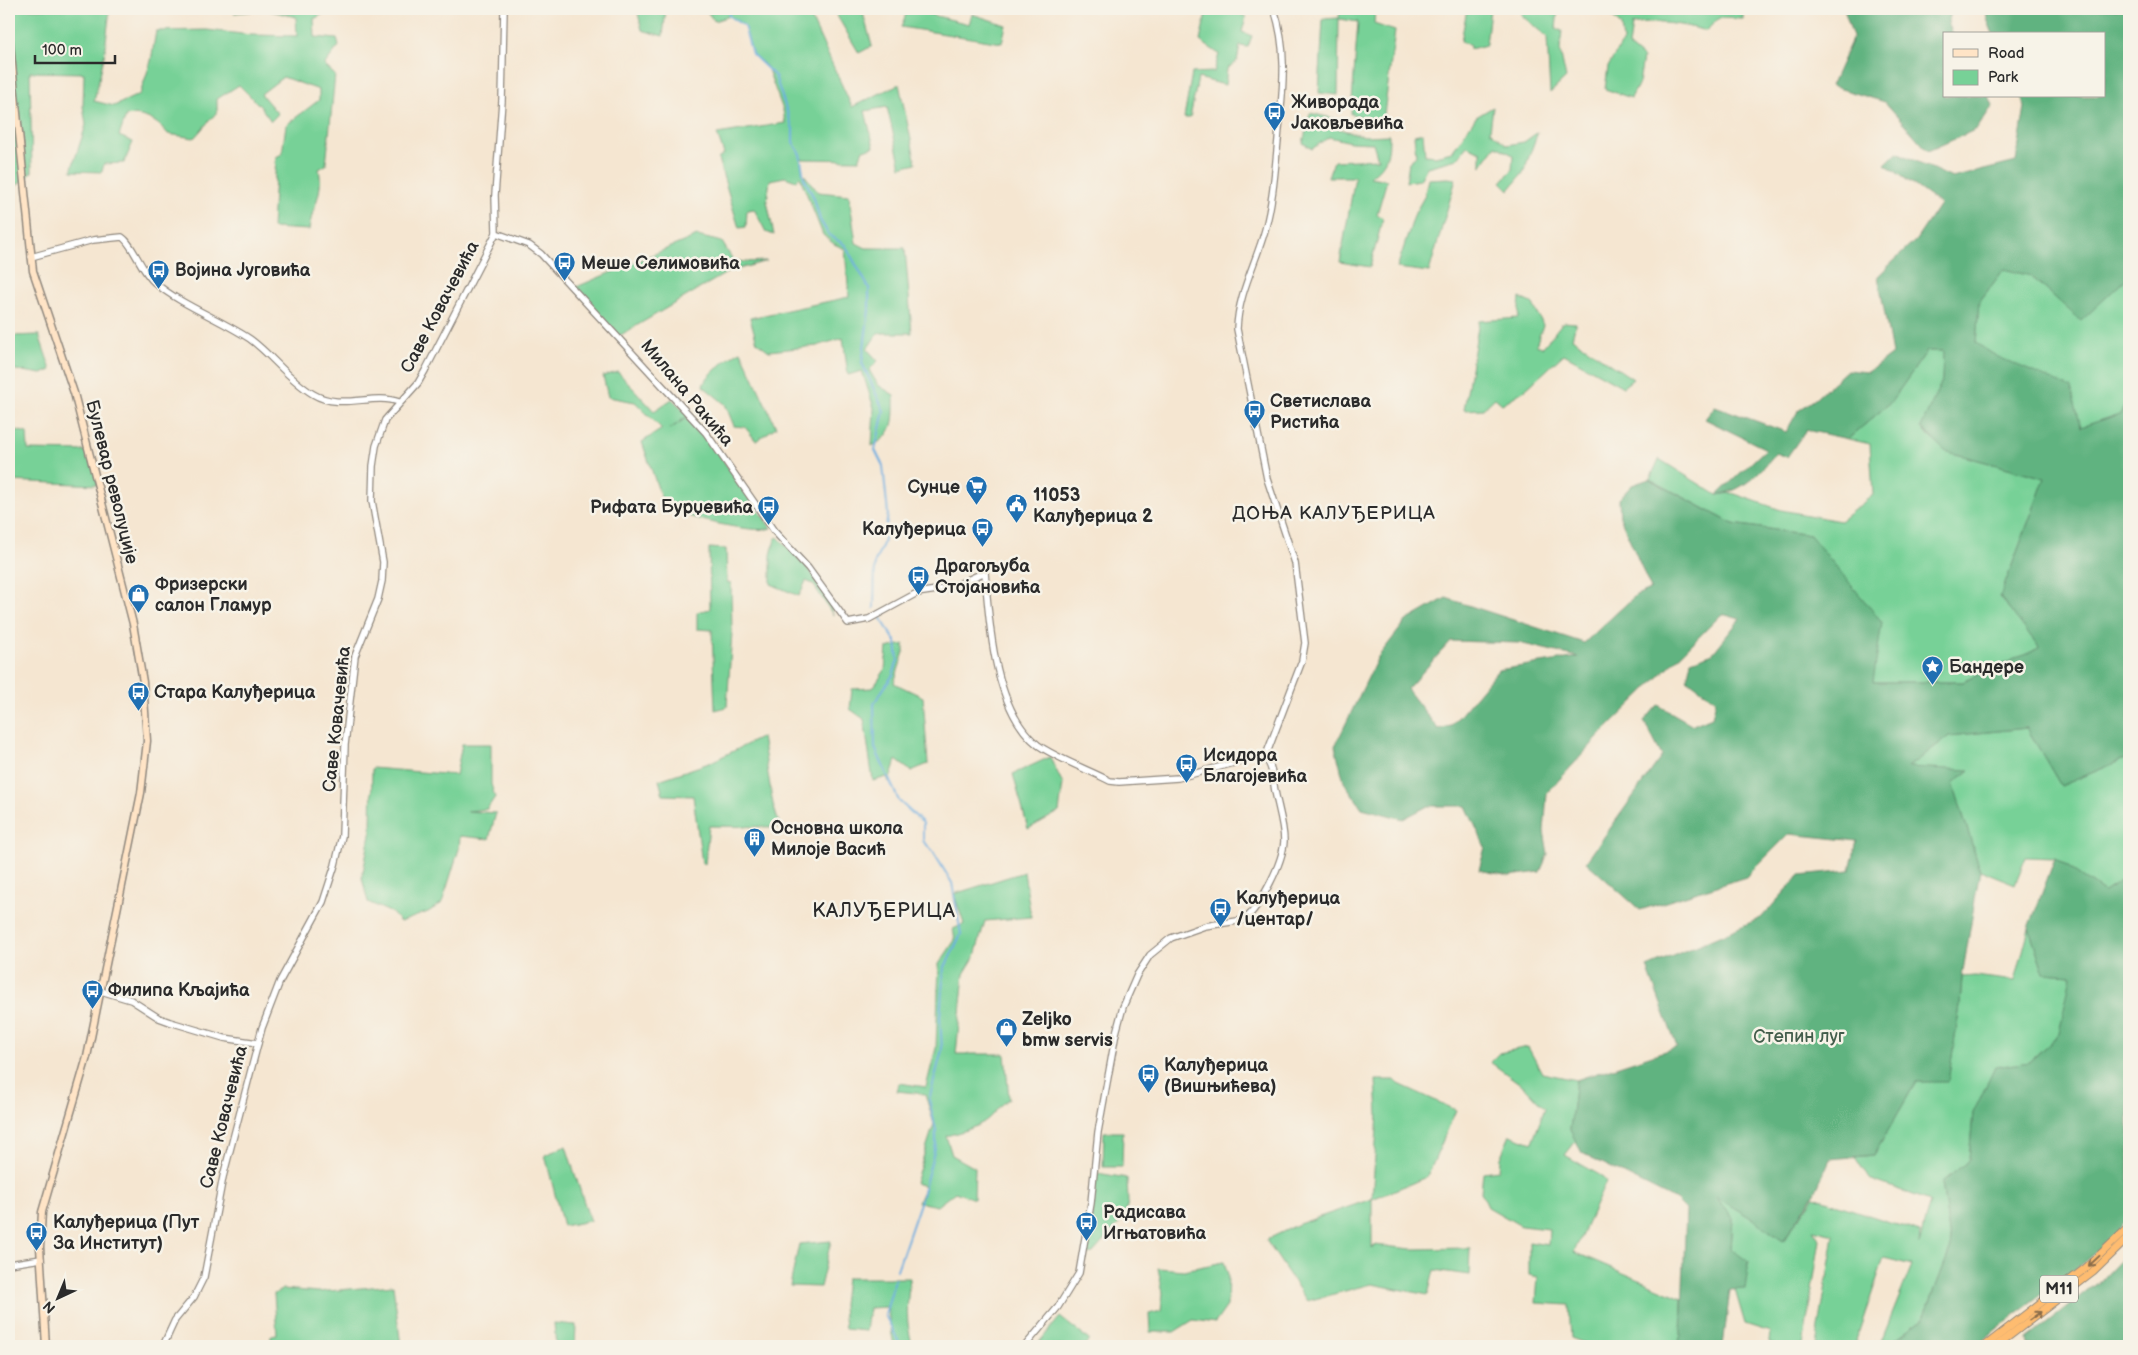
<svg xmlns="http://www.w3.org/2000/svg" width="2138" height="1355" viewBox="0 0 2138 1355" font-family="'Balsamiq Sans',sans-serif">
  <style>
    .green { fill: #77d197; stroke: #517e61 }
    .forest { fill: #61b380; stroke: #466f56; fill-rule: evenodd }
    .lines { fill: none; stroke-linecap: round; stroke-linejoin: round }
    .stream { stroke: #6cade0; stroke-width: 2 }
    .tertiary-casing { stroke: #90887e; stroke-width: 8 }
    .secondary-casing { stroke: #90887e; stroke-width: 9 }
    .trunk-casing { stroke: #90887e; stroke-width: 9 }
    .tertiary { stroke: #fff; stroke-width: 5.5 }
    .secondary { stroke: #ffe4c6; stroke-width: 6 }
    .trunk { stroke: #febc70; stroke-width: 7 }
    .oneway { stroke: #8a6c4a }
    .labels { text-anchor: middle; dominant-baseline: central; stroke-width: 5; stroke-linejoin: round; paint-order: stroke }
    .shield { fill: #f7f3e8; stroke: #686764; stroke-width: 1 }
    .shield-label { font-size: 16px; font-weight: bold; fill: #2b2b2b }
    .poi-label { font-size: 18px; font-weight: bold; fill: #2b2b2b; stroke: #f7f3e8; text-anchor: start }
    .street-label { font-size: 18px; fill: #2b2b2b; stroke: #f7f3e8 }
    .park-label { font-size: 18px; fill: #425d4b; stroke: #f7f3e8 }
    .neighbourhood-label { font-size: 19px; letter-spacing: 1px; fill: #2b2b2b; stroke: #f7f3e8 }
    .quarter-label { font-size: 20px; letter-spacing: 1px; fill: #2b2b2b; stroke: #f7f3e8 }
  </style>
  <rect width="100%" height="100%" fill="#f7f3e8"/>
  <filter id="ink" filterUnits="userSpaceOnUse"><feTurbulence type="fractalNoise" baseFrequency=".02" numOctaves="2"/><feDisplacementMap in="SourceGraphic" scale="10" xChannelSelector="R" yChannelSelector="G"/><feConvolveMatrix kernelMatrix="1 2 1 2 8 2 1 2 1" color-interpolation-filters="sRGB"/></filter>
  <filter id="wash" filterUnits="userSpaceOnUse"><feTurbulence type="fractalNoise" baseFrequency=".0096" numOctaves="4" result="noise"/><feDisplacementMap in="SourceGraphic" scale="20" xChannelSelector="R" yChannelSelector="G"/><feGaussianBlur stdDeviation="1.12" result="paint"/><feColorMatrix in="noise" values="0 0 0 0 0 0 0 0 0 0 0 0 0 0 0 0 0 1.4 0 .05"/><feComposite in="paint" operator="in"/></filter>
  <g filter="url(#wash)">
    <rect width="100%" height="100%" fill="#f5e6d1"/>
    <g class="green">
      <path d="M9,9H110L104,57L94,101L114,106L140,94L151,61L156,31L207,30L251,35L297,36L296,17L267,10L234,13V9H332L314,19L315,37L337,39L339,46L324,65L335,75L326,165L319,169C324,195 312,206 309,230L272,228L276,157L282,154L286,125L319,100V90L283,77L261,94L278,114L271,121L260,106L239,85L217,99V112L194,138L168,134C158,121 143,113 126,116L119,136L133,142L124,163L104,164L102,172L71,171L86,125L83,106L84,73L30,72L32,172L9,192Z"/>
      <polygon points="637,9 666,9 663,36 642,30"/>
      <path d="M705,9H807L852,107L899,84L916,163L901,167L887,107L865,111L874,147L863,150L859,160L801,159L803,173L818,192L849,195L856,243L866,248H905L912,333H878L867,349L878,361L869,370L878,385L894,395C894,419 896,434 872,446L874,408L862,371L848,375L843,338L817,346L769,351L757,342L750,318L849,297L845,249L834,244L823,235L800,177L796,181L785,177L770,180L767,201L774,235L766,232L754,209L747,210L746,227L739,228L718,159L724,154L717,134L785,123L783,110L767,67L752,54L744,26L729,16L714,21Z"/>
      <polygon points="833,9 862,9 872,46 859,53"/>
      <polygon points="908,9 969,24 972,14 1006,25 1002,43 901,27"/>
      <polygon points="1207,9 1233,9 1246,17 1242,32 1252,36 1248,47 1240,46 1237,61 1227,69 1225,85 1198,78 1190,118 1184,118 1192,73 1214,72 1219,54 1200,41"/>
      <polygon points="1340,9 1375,9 1374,24 1395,31 1383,122 1351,114 1358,22 1339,19 1338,95 1319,93 1323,19 1339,18"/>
      <polygon points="1467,9 1490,9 1486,45 1470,49 1470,46 1461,41"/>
      <polygon points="1522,9 1558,9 1556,29 1562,30 1560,50 1566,78 1550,93 1547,37 1521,15"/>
      <path d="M1605,9H1743V19L1719,18L1706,31C1682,24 1656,20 1632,25L1629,46L1643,58L1639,83L1631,98L1605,89L1608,67L1623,41L1621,26Z"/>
      <polygon points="1493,107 1490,131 1507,145 1524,142 1538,132 1523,173 1509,190 1501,182 1512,170 1513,155 1496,146 1481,166 1481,152 1467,146 1457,159 1427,167 1420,180 1406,182 1409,162 1416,156 1414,135 1423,133 1425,155 1435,156 1452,152 1476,117"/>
      <path d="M1310,113L1336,119L1339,129L1365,136L1389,135C1389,157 1387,163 1370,177L1387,180L1377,214L1383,218L1370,267L1340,262L1355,177H1328L1334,161L1378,159L1373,143L1351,142L1329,137L1312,149L1303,143Z"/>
      <polygon points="1448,178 1456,179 1429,272 1397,268 1415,213 1424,197 1428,179"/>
      <polygon points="697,236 722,242 733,260 744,262 767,261 728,272 619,336 574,288"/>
      <polygon points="2004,269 2031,276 2081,320 2129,276 2129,398 2121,414 2081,427 1996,356 1976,344 1979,302"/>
      <polygon points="1520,298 1533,304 1543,325 1536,345 1543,347 1563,322 1576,323 1572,338 1633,379 1623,387 1564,354 1525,390 1502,404 1495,398 1483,409 1464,410 1479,321 1518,318"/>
      <polygon points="39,335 51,370 42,374 9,369 9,336"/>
      <path d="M741,351L776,427L756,441L745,427L734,426L725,404L703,386C704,377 733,354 741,351Z"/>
      <polygon points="1927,351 1944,351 1942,381 1921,428 1945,451 2045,478 2000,597 2040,648 1963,682 1872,682 1810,535 1733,524 1650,479 1659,459 1717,495 1732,493 1781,510 1840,521 1873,495 1870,444 1848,439 1891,402"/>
      <path d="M618,372L654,411L672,399L689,415L670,429L691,415L771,528C755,535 677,516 664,506L642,442L662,429L635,402L608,397L603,376Z"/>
      <polygon points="9,428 27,433 28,450 90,451 98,485 9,481"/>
      <path d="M778,537C799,559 828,584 833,615L813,584L806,581L799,596L771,584V555L775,539Z"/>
      <polygon points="709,548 726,549 727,582 731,583 732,632 727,707 715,710 712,630 697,629 697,612 710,609"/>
      <polygon points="904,644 904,652 894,683 923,697 928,764 911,771 896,760 889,782 887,777 873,781 864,719 850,709 852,689 873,688 885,670 887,648"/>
      <polygon points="2027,728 2061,786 2129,757 2129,875 2104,892 2055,858 2026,857 2015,884 1980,870 1953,783 1969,771 1907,768 1949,736"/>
      <polygon points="762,737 773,804 780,827 709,826 705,864 702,863 693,796 663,795 659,780 709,763"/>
      <polygon points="462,744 491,744 491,784 495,797 487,809 467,811 496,813 489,839 460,836 459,849 442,903 428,912 400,922 392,913 368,902 362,878 371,829 372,768 456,775"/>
      <polygon points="1050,757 1063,784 1059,812 1028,829 1013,774"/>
      <path d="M1024,872L1031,917L985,921L975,956L964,974L956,1054H1005L1009,1099C1000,1104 998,1109 991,1116C981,1127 960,1132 946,1136L952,1155L975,1168L974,1199L955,1192L937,1206L918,1202L925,1186L915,1183L934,1124L925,1094L897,1091L899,1083L926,1087L936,1048L939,964L955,940L953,929L964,924L954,894Z"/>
      <polygon points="2029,928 2044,973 2072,975 2059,1034 1973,1113 1969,1160 1942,1183 1951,1247 1924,1318 1886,1346 1877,1346 1883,1337 1912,1265 1884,1258 1854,1346 1816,1346 1834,1235 1813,1230 1820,1240 1803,1346 1780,1346 1769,1342 1770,1332 1745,1324 1735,1290 1745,1288 1731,1249 1733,1218 1714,1195 1756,1221 1783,1241 1814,1197 1920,1232 1919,1244 1930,1201 1869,1179 1855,1157 1874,1155 1916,1082 1948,1081 1960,1006 1962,977 1975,976 2015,981"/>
      <polygon points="1528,1047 1542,1073 1576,1080 1570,1130 1576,1141 1565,1155 1603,1177 1606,1182 1574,1252 1682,1298 1681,1336 1676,1346 1593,1346 1571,1338 1569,1305 1536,1303 1538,1277 1529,1275 1529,1242 1548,1245 1549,1229 1521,1226 1488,1207 1481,1192 1483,1172 1499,1170 1500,1158 1510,1135 1532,1143 1545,1108 1526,1088 1490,1062 1499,1053"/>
      <polygon points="1376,1080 1395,1080 1399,1084 1456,1110 1429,1173 1425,1178 1372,1199 1372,1248 1374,1245 1412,1249 1470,1248 1469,1275 1434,1270 1428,1295 1372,1284 1307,1301 1266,1240 1299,1224 1372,1199 1378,1114"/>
      <polygon points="1104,1132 1123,1132 1122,1167 1103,1167"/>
      <polygon points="566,1146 590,1221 563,1226 545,1155"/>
      <polygon points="1097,1173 1127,1178 1128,1203 1123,1219 1093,1253 1087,1254"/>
      <polygon points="831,1241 820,1287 790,1286 799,1244"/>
      <polygon points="1224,1262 1228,1274 1227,1306 1215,1323 1193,1320 1174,1332 1150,1332 1149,1314 1161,1311 1163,1293 1158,1268 1184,1270"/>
      <path d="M846,1278H910C907,1303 905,1323 913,1346H894L887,1307L869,1308L866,1331L845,1329L843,1305Z"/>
      <polygon points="393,1285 401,1346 271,1346 271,1336 277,1335 274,1294 283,1289 318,1292"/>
      <polygon points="1060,1317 1089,1340 1084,1346 1036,1346"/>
      <polygon points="554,1323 576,1325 575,1346 556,1346"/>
    </g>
    <g class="forest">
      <polygon points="1844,9 1952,9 1948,23 1953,34 1944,34 1944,96 1988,96 1993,105 1977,129 1928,151 1885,102 1831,86 1853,37"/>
      <path d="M1986,9H2129V276L2081,321L2031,276L2004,269L1979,302L1976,343L1996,356L2071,388L2081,427L2120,414L2129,398V757L2061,786L2027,728L1949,736L1908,767L1970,770L1953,783L1980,870L1962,977L1960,1006L1948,1082H1916L1874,1155L1830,1159L1815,1193L1783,1241L1756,1221L1716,1197L1733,1218L1731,1249L1749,1262L1745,1289L1730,1290L1723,1346H1676L1681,1336L1686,1210L1676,1200L1582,1153L1570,1130L1576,1080L1677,1047L1647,967L1761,918L1800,875L1850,870L1857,841L1789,834L1746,877L1640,910L1586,862L1662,756L1644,721L1658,705L1693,725L1712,717L1716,701L1687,679L1691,661L1713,653L1740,619L1722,614L1605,730L1547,793L1544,831L1548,854L1540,872L1509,876L1479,870L1485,847L1466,806H1428L1403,819L1362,808L1344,782L1335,746L1378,657L1406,621L1446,598L1584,643L1636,595L1651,589L1620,517L1619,499L1632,485L1649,479L1733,524L1810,535L1882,622L1873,682H1963L2040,648L2000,597L2045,478L1945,451L1921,427L1942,381L1943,351H1927L1891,402L1848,439L1806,430L1787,457L1776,453C1759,473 1744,491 1717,495L1766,449L1705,419L1715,406L1786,432L1798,411L1815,399L1847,370L1868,372L1892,354L1878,276L1916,240L1940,204L1885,164L1897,152L1952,178L2016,162L2025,107L2021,96H2104V34H1993L1987,19ZM1451,641L1519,643L1578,657L1498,670L1451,726L1438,729L1407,689Z"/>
      <path d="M2055,858L2104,892L2129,875V1218C2086,1270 2026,1301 1977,1346H1886L1924,1318L1951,1247L1942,1183L1969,1160L1973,1113L1995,1067L2029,1062L2059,1034L2071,975L2044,973L2029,928Z"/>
      <polygon points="2129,1251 2129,1346 2028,1346 2027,1339 2103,1279"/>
    </g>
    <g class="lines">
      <g class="stream">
        <polyline points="729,9 729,16 744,26 752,54 775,76 793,129 793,142 800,154 804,178 814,198 820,220 829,235 845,245 869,288 869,310 862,363 884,411 875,450 883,466 888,514 883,544 875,562 874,608"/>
        <polyline points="880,617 896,642 898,660 893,675 874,703 875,748 899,801 923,823 923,841 932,850 952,883 961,934 944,969 940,1017 942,1050 929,1100 936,1130 936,1144 920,1203 897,1270"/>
        <polyline points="895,1279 885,1315 901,1346"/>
      </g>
    </g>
  </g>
  <g filter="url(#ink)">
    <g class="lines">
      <defs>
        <g id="tertiary">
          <path d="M496,233L529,245L541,254L706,433L774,531L808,568L848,623L869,619L917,593L950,588L985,572C989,623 994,711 1038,745C1056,758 1089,770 1110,781L1119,782L1178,778L1256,757L1265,758"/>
          <path d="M31,257L93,240L122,237C133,244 141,271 155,283C183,306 220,319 250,339C272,355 289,380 313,394C341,411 373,392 399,402"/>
          <path d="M1265,758L1302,661L1305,643L1295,563L1267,479L1237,329C1238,294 1256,263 1265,230C1273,201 1275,171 1278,140C1282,95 1289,52 1274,9"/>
          <polyline points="101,991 131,1000 159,1018 170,1022 224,1038 258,1043"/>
          <polyline points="9,1264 41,1259"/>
          <polyline points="163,1346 175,1320 194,1297 204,1277 223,1177 262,1028 280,981 323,902 335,865 342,836 345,745 355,656 378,599 382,581 383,562 372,501 373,466 376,446 385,420 418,383 426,369 496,233 495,195 502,101 504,9"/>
          <path d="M1025,1346L1058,1307L1079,1273L1091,1203L1098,1132L1116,1033L1123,1007L1137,975L1150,955L1171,938L1205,926L1244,920C1261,906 1283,862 1284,841C1284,825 1278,807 1275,791C1273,781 1273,766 1265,758"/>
        </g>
        <polyline id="secondary" points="9,34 33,271 74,393 133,624 143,682 147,741 141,793 87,1057 42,1212 40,1247 46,1346"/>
        <g id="trunk">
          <polyline points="1985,1346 2087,1267 2129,1227"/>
          <polyline points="1996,1346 2093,1272 2129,1237"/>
        </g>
      </defs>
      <use href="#tertiary" class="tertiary-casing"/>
      <use href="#secondary" class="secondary-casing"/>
      <use href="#trunk" class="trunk-casing"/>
      <use href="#tertiary" class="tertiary"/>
      <use href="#secondary" class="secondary"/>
      <use href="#trunk" class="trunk"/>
    </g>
    <defs><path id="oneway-shaft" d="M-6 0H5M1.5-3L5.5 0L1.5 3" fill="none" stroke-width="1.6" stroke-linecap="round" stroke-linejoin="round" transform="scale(1.25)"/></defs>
    <g class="oneway">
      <use href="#oneway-shaft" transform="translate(2094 1261) rotate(137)"/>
      <use href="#oneway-shaft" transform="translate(2035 1316) rotate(-36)"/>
    </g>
  </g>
  <defs>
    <symbol id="bus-pin" viewBox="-11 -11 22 30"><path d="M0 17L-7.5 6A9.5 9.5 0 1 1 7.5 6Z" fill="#1f6fb2" stroke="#f7f3e8"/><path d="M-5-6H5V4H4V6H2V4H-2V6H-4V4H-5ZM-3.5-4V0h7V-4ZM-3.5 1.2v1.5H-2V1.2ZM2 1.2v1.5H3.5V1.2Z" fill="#fff"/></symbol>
    <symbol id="supermarket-pin" viewBox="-11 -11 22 30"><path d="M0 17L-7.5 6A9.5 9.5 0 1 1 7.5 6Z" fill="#1f6fb2" stroke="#f7f3e8"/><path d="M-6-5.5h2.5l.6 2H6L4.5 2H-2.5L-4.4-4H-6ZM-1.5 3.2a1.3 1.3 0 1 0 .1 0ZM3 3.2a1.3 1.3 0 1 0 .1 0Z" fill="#fff"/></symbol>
    <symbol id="civic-pin" viewBox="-11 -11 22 30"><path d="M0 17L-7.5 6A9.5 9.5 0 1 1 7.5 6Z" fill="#1f6fb2" stroke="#f7f3e8"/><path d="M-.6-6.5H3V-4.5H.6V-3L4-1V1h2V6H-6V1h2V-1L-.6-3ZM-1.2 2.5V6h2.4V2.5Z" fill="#fff"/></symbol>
    <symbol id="shop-pin" viewBox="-11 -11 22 30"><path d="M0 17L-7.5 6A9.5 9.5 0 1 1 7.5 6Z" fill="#1f6fb2" stroke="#f7f3e8"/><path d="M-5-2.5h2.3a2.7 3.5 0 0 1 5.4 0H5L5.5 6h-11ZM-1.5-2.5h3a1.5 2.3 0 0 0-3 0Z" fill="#fff"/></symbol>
    <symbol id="sight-pin" viewBox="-11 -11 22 30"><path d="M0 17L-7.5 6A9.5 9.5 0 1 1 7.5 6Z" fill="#1f6fb2" stroke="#f7f3e8"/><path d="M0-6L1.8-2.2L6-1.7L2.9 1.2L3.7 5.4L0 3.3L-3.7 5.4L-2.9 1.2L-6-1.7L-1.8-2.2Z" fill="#fff"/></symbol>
    <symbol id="building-pin" viewBox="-11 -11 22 30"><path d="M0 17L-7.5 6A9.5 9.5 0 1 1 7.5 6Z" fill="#1f6fb2" stroke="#f7f3e8"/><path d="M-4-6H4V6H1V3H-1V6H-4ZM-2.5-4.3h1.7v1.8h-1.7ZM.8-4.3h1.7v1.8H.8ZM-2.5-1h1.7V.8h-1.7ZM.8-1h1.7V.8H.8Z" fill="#fff"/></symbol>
  </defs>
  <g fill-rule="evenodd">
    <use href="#bus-pin" x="1262" y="100" width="25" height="34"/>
    <use href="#bus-pin" x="552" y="250" width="25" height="34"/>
    <use href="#bus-pin" x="146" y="258" width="25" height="34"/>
    <use href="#bus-pin" x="1242" y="398" width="25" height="34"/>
    <use href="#supermarket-pin" x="964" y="474" width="25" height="34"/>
    <use href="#civic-pin" x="1004" y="492" width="25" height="34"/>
    <use href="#bus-pin" x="756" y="494" width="25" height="34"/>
    <use href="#bus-pin" x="970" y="516" width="25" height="34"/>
    <use href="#bus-pin" x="906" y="564" width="25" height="34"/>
    <use href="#shop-pin" x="126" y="582" width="25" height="34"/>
    <use href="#sight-pin" x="1920" y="654" width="25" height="34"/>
    <use href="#bus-pin" x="126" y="680" width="25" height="34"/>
    <use href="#bus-pin" x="1174" y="752" width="25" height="34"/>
    <use href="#building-pin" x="742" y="826" width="25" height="34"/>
    <use href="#bus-pin" x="1208" y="896" width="25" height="34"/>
    <use href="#bus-pin" x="80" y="978" width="25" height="34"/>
    <use href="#shop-pin" x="994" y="1016" width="25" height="34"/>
    <use href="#bus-pin" x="1136" y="1062" width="25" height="34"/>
    <use href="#bus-pin" x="1074" y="1210" width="25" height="34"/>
    <use href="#bus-pin" x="24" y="1220" width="25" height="34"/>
  </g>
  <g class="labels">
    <rect class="shield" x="2040" y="1275.5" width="38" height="27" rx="4"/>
    <g class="shield-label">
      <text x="2059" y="1289">M11</text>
    </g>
    <g class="poi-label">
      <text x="1291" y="102">Живорада<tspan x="1291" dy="21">Јаковљевића</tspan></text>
      <text x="581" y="263">Меше Селимовића</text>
      <text x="175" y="270">Војина Југовића</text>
      <text x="1270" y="401">Светислава<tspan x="1270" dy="21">Ристића</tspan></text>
      <text x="960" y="487" text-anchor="end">Сунце</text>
      <text x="1033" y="495">11053<tspan x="1033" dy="21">Калуђерица 2</tspan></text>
      <text x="753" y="507" text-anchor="end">Рифата Бурџевића</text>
      <text x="966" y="529" text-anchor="end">Калуђерица</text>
      <text x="935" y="566">Драгољуба<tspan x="935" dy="21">Стојановића</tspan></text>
      <text x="155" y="584">Фризерски<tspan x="155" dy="21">салон Гламур</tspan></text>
      <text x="1949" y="667">Бандере</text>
      <text x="154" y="692">Стара Калуђерица</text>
      <text x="1203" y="755">Исидора<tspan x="1203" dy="21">Благојевића</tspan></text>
      <text x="771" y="828">Основна школа<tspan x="771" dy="21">Милоје Васић</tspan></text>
      <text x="1236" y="898">Калуђерица<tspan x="1236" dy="21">/центар/</tspan></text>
      <text x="108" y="990">Филипа Кљајића</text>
      <text x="1022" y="1019">Zeljko<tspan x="1022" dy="21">bmw servis</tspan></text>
      <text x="1164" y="1065">Калуђерица<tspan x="1164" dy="21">(Вишњићева)</tspan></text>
      <text x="1103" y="1212">Радисава<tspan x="1103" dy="21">Игњатовића</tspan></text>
      <text x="53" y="1222">Калуђерица (Пут<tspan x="53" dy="21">За Институт)</tspan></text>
    </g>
    <g class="street-label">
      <text transform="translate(440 307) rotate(-62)">Саве Ковачевића</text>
      <text transform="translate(687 393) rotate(50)">Милана Ракића</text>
      <text transform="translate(112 482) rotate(76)">Булевар револуције</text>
      <text transform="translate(337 719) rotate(-84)">Саве Ковачевића</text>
      <text transform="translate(224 1117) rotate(-76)">Саве Ковачевића</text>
    </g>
    <g class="park-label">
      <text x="1799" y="1036">Степин луг</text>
    </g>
    <g class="neighbourhood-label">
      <text x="1334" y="513">ДОЊА КАЛУЂЕРИЦА</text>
    </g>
    <g class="quarter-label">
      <text x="884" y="911">КАЛУЂЕРИЦА</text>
    </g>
  </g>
  <rect width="2138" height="1355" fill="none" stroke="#f7f3e8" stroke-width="30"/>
  <rect x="1943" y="32" width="162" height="65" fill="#f7f3e8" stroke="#a5a39c"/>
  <rect x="1953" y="49" width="25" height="8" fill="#ffe4c6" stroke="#a5a39c"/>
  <text x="1988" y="58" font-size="15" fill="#2b2b2b">Road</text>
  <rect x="1953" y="70" width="25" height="15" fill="#77d197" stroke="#a5a39c"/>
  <text x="1988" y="82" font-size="15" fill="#2b2b2b">Park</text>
  <g transform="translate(58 1298) rotate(224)" stroke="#f7f3e8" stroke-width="4" paint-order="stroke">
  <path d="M0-4L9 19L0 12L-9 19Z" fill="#2b2b2b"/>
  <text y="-8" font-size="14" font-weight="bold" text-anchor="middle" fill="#2b2b2b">N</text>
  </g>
  <path d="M35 55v8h80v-8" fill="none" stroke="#2b2b2b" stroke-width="2.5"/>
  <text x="42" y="55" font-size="15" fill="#2b2b2b" stroke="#f7f3e8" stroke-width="4" paint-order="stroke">100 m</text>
</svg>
